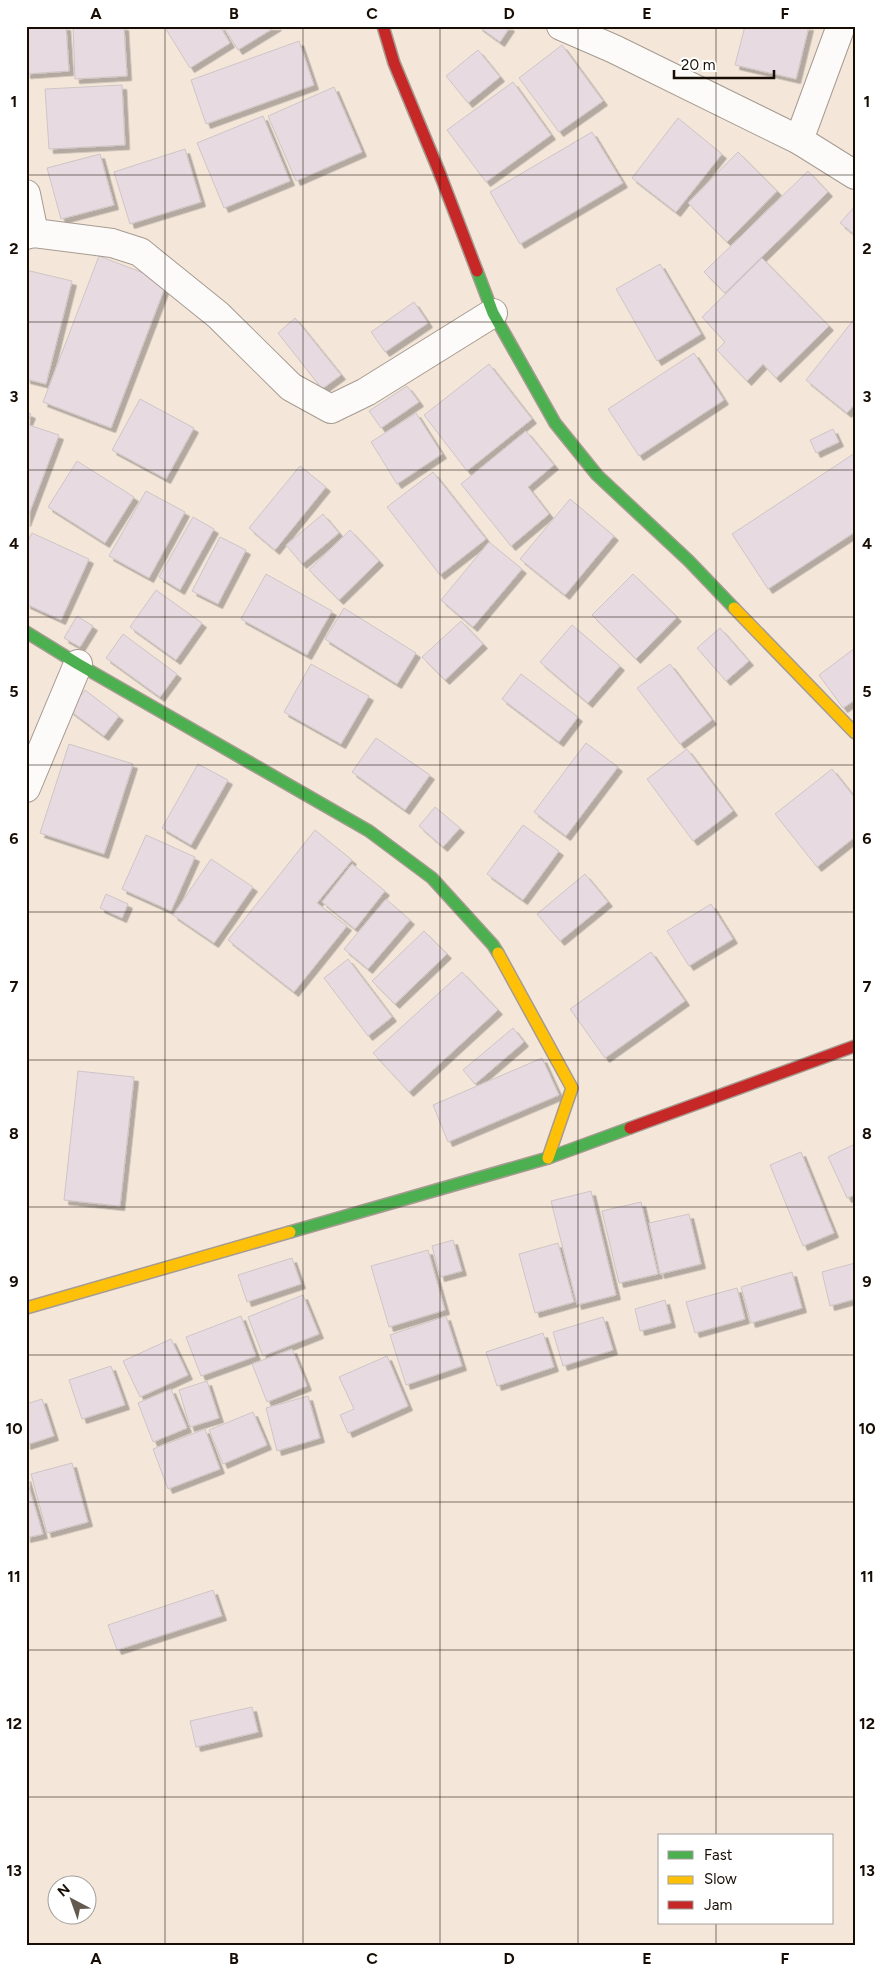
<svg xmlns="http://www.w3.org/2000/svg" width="881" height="1972" viewBox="0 0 881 1972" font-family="Figtree,sans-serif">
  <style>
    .building { fill: #e7dae1; stroke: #cec5c5; filter: url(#shadow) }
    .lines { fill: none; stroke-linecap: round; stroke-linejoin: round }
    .street-casing { stroke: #a69b91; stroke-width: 30 }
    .fast-casing { stroke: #a69b91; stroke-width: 14 }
    .slow-casing { stroke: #a69b91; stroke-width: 14 }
    .jam-casing { stroke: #a69b91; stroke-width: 14 }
    .street { stroke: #fdfbf9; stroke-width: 28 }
    .fast { stroke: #4caf50; stroke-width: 11 }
    .slow { stroke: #ffc107; stroke-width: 11 }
    .jam { stroke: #c62828; stroke-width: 11 }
    .grid { fill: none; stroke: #170d04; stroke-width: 1; stroke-opacity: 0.55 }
    .neatline { fill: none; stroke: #170d04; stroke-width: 2 }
    .grid-label { font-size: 16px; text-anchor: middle; font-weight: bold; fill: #170d04 }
  </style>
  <defs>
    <filter id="shadow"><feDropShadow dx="4.5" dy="4.5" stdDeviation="0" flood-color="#0004"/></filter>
  </defs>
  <rect width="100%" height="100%" fill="#f4e7da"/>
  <g class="building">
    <polygon points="26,26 66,26 69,71 26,74"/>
    <polygon points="73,26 124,26 127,76 75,79"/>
    <polygon points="164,26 220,26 230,43 190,68"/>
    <polygon points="223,26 277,26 238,50"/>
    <polygon points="478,26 509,26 510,27 500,42"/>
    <polygon points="745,26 809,26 796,79 735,65"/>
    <polygon points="299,41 314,85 206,124 191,80"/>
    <polygon points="562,45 603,101 559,132 519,78"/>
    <polygon points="478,50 500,77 468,103 446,76"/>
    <polygon points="513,82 551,135 486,182 447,130"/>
    <polygon points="122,85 125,145 49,149 45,89"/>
    <polygon points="334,87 362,152 296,181 268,116"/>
    <polygon points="263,116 290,181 224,208 197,143"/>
    <polygon points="678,118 722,154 676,212 632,178"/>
    <polygon points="592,132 623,183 520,244 490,192"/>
    <polygon points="185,149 201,202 130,224 114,172"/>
    <polygon points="738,152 777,191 727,242 688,203"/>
    <polygon points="100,154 114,205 61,219 47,168"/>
    <polygon points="808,171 828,192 725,293 704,272"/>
    <polygon points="855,206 855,235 840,223"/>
    <polygon points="99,256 167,282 111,428 43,402"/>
    <polygon points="762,258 829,326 776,378 763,364 747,381 717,350 725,342 702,317"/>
    <polygon points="660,264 701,334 657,361 616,289"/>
    <polygon points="26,270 72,281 46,384 26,379"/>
    <polygon points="414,302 428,323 385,352 371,332"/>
    <polygon points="295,318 341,375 322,389 278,333"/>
    <polygon points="855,318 855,404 847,413 806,380"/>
    <polygon points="694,353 724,400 639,456 608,409"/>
    <polygon points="489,364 532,419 467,471 424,415"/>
    <polygon points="407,386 419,402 381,428 369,411"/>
    <polygon points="140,399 194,428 166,479 112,450"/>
    <polygon points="26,412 31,414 26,426"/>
    <polygon points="416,413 442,454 397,484 371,442"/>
    <polygon points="29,425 59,435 26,522 26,432"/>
    <polygon points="833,429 839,442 816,453 810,440"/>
    <polygon points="526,431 554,465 528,487 549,514 511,546 461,484"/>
    <polygon points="855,453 855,532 768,589 732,534"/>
    <polygon points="77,461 134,497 105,543 48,507"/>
    <polygon points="300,466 326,487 275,550 249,528"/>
    <polygon points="433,472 486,539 440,575 387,507"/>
    <polygon points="146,491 185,512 149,578 109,556"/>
    <polygon points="570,499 614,536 565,595 520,559"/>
    <polygon points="323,514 339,533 302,564 286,545"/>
    <polygon points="193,517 214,529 180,590 159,577"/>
    <polygon points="350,530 379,561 339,600 309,570"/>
    <polygon points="32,533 89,559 61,620 26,604 26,545"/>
    <polygon points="220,537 246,550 218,604 192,591"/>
    <polygon points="489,542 522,569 473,627 441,600"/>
    <polygon points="266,574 332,611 307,655 241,619"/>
    <polygon points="633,574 677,617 636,659 592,615"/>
    <polygon points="156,590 202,623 176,660 130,627"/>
    <polygon points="344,608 416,653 397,684 325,639"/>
    <polygon points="77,616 93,626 80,647 64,638"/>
    <polygon points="461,621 483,644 445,680 422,657"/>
    <polygon points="572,625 620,666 588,703 540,662"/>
    <polygon points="720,628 749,661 726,681 697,648"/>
    <polygon points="123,634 177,674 160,697 106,658"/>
    <polygon points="855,648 855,700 843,708 819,675"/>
    <polygon points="311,664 369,696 341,744 284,712"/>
    <polygon points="670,664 712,720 680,744 637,688"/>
    <polygon points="521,674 578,717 559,742 502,699"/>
    <polygon points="85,690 119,716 104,736 69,710"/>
    <polygon points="376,738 430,775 405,810 352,772"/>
    <polygon points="586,743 618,767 566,836 534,812"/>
    <polygon points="69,744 133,764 104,854 40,833"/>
    <polygon points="687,749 733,811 693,841 647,779"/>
    <polygon points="198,764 228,780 191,845 162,828"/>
    <polygon points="832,769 855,798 855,837 817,867 775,814"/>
    <polygon points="435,807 460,828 443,847 419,826"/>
    <polygon points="523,825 559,851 523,900 487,874"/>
    <polygon points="315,830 352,860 317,903 347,926 294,992 228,940"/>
    <polygon points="146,835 195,857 171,911 122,889"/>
    <polygon points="211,859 253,887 214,943 173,915"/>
    <polygon points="352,864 385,891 355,929 322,902"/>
    <polygon points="585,874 608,902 560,941 537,914"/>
    <polygon points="106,894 128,904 122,918 100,908"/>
    <polygon points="386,899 410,920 368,969 344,949"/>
    <polygon points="711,904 733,939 689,966 667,931"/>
    <polygon points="424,931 447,954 395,1004 372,981"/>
    <polygon points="651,952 685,1001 605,1058 570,1009"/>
    <polygon points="348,959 392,1017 368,1036 324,978"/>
    <polygon points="462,972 498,1010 409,1092 373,1053"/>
    <polygon points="513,1028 524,1042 475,1084 463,1070"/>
    <polygon points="542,1058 559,1095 448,1142 433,1105"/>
    <polygon points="78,1071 134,1077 120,1206 64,1200"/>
    <polygon points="855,1144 855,1195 847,1198 828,1157"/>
    <polygon points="801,1152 834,1233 803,1246 770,1165"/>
    <polygon points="591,1191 616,1295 577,1305 551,1201"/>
    <polygon points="641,1202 658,1274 619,1283 602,1211"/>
    <polygon points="689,1214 701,1264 660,1274 649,1223"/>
    <polygon points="453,1240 462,1271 440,1277 432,1246"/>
    <polygon points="558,1243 574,1302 535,1313 519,1254"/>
    <polygon points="428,1250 445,1310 389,1327 371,1266"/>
    <polygon points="292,1258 301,1284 247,1302 238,1275"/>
    <polygon points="855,1263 855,1299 830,1306 822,1272"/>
    <polygon points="792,1272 802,1308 751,1323 741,1287"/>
    <polygon points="737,1288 745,1319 695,1333 686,1302"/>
    <polygon points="303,1295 319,1334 263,1356 248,1317"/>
    <polygon points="665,1300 671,1323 640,1331 635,1309"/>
    <polygon points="241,1316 256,1356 201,1376 186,1337"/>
    <polygon points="446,1316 462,1366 406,1385 390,1335"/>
    <polygon points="603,1317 613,1350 563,1366 553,1332"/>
    <polygon points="543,1333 554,1367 497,1386 486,1352"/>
    <polygon points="171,1339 188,1375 140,1397 123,1361"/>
    <polygon points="292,1349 307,1386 267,1402 252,1364"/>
    <polygon points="387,1356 408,1406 348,1433 340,1415 354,1409 339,1377"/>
    <polygon points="111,1366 125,1405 82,1419 69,1380"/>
    <polygon points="207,1381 219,1418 190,1427 179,1390"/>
    <polygon points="171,1389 187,1428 153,1442 138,1403"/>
    <polygon points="308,1396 320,1438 277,1451 266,1408"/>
    <polygon points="42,1399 54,1436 26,1445 26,1404"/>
    <polygon points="253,1412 267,1445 223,1464 209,1430"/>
    <polygon points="205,1429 220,1469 168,1489 153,1449"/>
    <polygon points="72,1463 88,1522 47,1533 31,1474"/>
    <polygon points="26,1477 43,1534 26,1538"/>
    <polygon points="213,1590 222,1616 117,1650 108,1625"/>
    <polygon points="252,1707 258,1732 196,1747 190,1721"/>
  </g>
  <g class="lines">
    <defs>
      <g id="street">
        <polyline points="561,26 614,49 799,140 855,175"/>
        <polyline points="799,140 841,26"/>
        <polyline points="26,194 34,233"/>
        <polyline points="26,235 34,233 112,243 140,252 218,315 291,387 331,409 366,392 493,313"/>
        <polyline points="26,788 78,664"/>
      </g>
      <g id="fast">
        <polyline points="477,271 493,313 555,423 597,475 689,561 734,608"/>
        <polyline points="26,632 78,664 369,831 432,878 493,945 498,953"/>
        <polyline points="290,1232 548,1158 630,1128"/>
      </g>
      <g id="slow">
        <polyline points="734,608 855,733"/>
        <polyline points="498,953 572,1088 548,1158"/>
        <polyline points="26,1308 290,1232"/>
      </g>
      <g id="jam">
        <polyline points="383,26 394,63 438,169 477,271"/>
        <polyline points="630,1128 855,1046"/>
      </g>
    </defs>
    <use href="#street" class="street-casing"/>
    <use href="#fast" class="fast-casing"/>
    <use href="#slow" class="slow-casing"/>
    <use href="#jam" class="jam-casing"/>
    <use href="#street" class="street"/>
    <use href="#fast" class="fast"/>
    <use href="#slow" class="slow"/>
    <use href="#jam" class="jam"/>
  </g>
  <path class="grid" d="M165,26V1946M303,26V1946M440,26V1946M578,26V1946M716,26V1836M26,175H855M26,322H855M26,470H855M26,617H855M26,765H855M26,912H855M26,1060H855M26,1207H855M26,1355H855M26,1502H855M26,1650H855M26,1797H855M716,1923V1946"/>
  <rect width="881" height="1972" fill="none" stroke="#ffffff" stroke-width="55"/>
  <rect x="658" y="1834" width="175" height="90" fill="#ffffff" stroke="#a29e9b"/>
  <rect x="668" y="1851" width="25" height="8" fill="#4caf50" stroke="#a29e9b"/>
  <text x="704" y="1860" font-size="15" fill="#170d04">Fast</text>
  <rect x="668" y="1876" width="25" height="8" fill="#ffc107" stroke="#a29e9b"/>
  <text x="704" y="1884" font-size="15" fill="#170d04">Slow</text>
  <rect x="668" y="1901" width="25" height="8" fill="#c62828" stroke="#a29e9b"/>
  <text x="704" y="1910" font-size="15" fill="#170d04">Jam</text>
  <g transform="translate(72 1900) rotate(319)"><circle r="24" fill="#ffffff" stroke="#a29e9b"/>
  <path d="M0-4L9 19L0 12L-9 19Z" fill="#64594f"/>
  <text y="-8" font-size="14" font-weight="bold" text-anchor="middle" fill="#170d04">N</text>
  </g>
  <path d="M674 70v8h100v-8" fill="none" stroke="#170d04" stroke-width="2.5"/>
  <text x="681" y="70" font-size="15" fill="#170d04" stroke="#ffffff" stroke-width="4" paint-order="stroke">20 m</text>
  <rect x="28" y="28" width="826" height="1916" class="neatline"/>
  <g class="grid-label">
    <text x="96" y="19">A</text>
    <text x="234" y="19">B</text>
    <text x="372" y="19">C</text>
    <text x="509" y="19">D</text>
    <text x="647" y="19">E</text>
    <text x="785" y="19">F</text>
    <text x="14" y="107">1</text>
    <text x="867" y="107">1</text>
    <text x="14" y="254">2</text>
    <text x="867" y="254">2</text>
    <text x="14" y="402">3</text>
    <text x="867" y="402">3</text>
    <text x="14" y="549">4</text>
    <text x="867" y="549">4</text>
    <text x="14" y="697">5</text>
    <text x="867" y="697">5</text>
    <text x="14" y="844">6</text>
    <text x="867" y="844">6</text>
    <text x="14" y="992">7</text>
    <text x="867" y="992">7</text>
    <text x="14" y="1139">8</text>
    <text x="867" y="1139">8</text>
    <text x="14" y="1287">9</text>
    <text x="867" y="1287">9</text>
    <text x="14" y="1434">10</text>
    <text x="867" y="1434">10</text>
    <text x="14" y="1582">11</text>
    <text x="867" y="1582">11</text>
    <text x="14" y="1729">12</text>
    <text x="867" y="1729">12</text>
    <text x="14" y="1876">13</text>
    <text x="867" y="1876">13</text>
    <text x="96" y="1964">A</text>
    <text x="234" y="1964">B</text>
    <text x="372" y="1964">C</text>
    <text x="509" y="1964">D</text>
    <text x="647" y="1964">E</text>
    <text x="785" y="1964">F</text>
  </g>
</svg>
